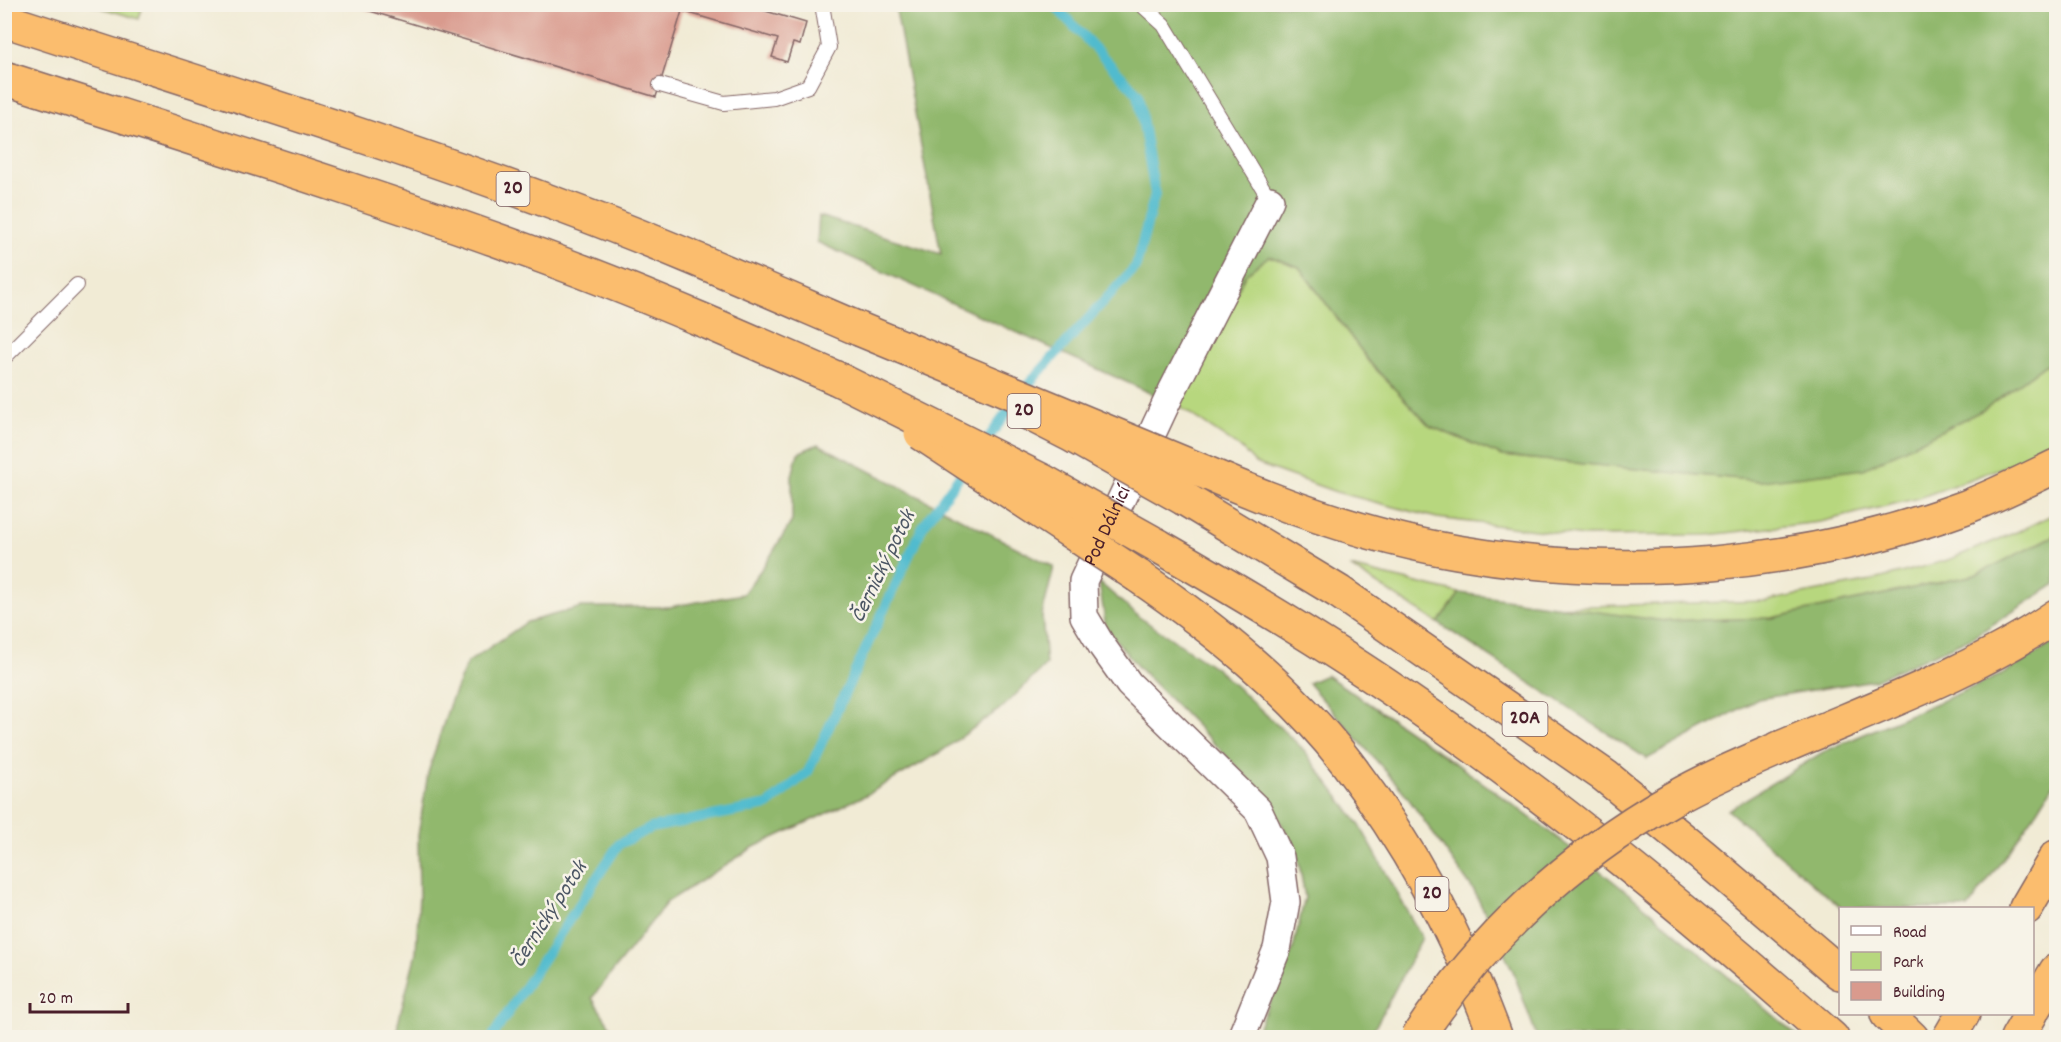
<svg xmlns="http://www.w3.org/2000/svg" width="2061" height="1042" viewBox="0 0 2061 1042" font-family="Dekko,sans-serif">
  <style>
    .green { fill: #b7d77e; stroke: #807b54; stroke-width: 1.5 }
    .forest { fill: #91b86d; stroke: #6e6c4c; stroke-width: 1.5 }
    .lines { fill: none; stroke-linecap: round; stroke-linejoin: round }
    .stream { stroke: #51bbce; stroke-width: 10 }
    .building { fill: #d99a8d }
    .service-casing { stroke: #846666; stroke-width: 16 }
    .minor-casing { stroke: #846666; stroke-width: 30 }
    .trunk-casing { stroke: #846666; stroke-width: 36 }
    .motorway-casing { stroke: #846666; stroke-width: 36 }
    .service { stroke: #fff; stroke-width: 14 }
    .minor { stroke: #fff; stroke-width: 27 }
    .trunk { stroke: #fbbd6e; stroke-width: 33 }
    .motorway { stroke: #fbbd6e; stroke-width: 33 }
    .trunk-bridge-casing { stroke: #846666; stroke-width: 36; stroke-linecap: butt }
    .motorway-bridge-casing { stroke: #846666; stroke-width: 36; stroke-linecap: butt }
    .trunk-bridge { stroke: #fbbd6e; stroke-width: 33 }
    .motorway-bridge { stroke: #fbbd6e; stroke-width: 33 }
    .labels { text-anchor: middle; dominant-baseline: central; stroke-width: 5; stroke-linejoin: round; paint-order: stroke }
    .shield { fill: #f7f3e8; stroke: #7e5f64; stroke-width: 1.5 }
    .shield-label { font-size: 20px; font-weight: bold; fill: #4a1f2b }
    .street-label { font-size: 21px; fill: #4a1f2b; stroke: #f7f3e8 }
    .water-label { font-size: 22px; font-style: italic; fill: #4c5664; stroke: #f7f3e8 }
  </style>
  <rect width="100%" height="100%" fill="#f7f3e8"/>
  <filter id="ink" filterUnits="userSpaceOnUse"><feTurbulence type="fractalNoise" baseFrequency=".0167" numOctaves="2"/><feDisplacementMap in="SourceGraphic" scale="12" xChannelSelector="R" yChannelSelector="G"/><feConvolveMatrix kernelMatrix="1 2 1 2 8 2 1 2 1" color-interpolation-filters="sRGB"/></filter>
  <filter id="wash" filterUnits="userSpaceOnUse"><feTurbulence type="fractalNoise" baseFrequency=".008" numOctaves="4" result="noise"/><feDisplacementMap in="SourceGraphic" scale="24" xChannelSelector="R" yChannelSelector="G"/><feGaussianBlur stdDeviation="1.35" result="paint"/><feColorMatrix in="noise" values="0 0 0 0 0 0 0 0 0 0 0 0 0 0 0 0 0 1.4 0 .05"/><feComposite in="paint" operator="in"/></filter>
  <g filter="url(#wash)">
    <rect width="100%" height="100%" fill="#f1ebd5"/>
    <g class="green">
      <polygon points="92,5 143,5 139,19"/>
      <polygon points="1269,256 1299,267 1372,365 1430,426 1503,456 1761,481 1983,410 2056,357 2056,442 2025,459 1919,498 1820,522 1708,535 1584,536 1437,518 1336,492 1255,463 1242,449 1177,405 1246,274"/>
      <polygon points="2056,513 2056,535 1975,575 1772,618 1665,621 1554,607 1766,601 1871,581 1948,560 2019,531"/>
      <polygon points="1350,567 1459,593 1460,593 1438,623"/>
    </g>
    <g class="forest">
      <polygon points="895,5 2056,5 2056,357 1983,410 1864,469 1761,481 1503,456 1430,426 1372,365 1299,267 1269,256 1246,274 1177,405 817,242 819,216 941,254"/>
      <polygon points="818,444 1054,567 1042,615 1046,665 1004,706 939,753 866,795 754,847 667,902 592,998 617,1037 397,1037 398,1023 416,953 419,895 418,836 428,773 450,703 467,663 527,622 582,607 669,607 743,594 768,560 792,521 792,476 798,453"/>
      <polygon points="2056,535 2056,584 1973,637 1874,680 1758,699 1647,759 1438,623 1460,593 1665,621 1772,618 1975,575"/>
      <polygon points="1099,582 1139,617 1217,669 1301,747 1359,824 1422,938 1370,1037 1254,1037 1293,949 1305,897 1297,853 1267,797 1137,666 1106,628"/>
      <polygon points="2056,641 2056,781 2038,810 1968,908 1841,908 1728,810 1823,752 2003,674"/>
      <path d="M1326,675C1426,741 1524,810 1618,885C1679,934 1739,986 1799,1037H1537L1513,971L1474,891L1403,791L1308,683Z"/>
    </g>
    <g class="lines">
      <g class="stream">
        <polyline points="981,448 1025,388 1136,266 1155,194 1138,94 1053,4"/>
        <polyline points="495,1038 494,1034 619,844 651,828 768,805 808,772 923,526 966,467"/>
      </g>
    </g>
    <g id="blocks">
      <polygon class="building" points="742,4 806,23 800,45 793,43 787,62 772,57 778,39 682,11 656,97 350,5"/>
    </g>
  </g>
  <g filter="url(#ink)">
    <use href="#blocks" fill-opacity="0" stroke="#846666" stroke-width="1.5"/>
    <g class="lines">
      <defs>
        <g id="service">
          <polyline points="1141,4 1164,25 1270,200"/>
          <polyline points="660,85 724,103 774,98 808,86 829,47 822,4"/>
          <polyline points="4,358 77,285"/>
        </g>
        <g id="minor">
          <path id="s1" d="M1241,1038L1277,949L1286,902L1280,857L1258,810L1129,684L1102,646L1084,616L1083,581L1172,391L1270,200"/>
        </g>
        <g id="trunk">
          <path d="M4,20C191,81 380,138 564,207C664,244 761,287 859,329"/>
          <path d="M4,78C190,138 377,195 560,263C654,298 745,338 836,378"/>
          <polyline points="1185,499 1339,592 1605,776 1703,856 1840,973"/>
          <path d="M1138,576C1215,629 1290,689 1347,763C1411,847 1460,939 1496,1038"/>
          <polyline points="1887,1014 1912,1038"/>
        </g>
        <g id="motorway">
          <path d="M1202,471C1284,507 1369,537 1457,552C1626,582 1805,566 1966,507C1997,495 2027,480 2056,466"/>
          <path d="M1157,545C1248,597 1337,650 1422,710C1566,810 1701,922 1832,1038"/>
          <path d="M1780,748C1872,708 1974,672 2056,616"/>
          <polyline points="2026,908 2056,857"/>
          <polyline points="2032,1011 2056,971"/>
          <polyline points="1949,1038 1963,1014"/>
          <polyline points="2017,1038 2031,1014"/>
        </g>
      </defs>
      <use href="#service" class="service-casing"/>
      <use href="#minor" class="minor-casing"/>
      <use href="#trunk" class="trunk-casing"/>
      <use href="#motorway" class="motorway-casing"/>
      <use href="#service" class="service"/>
      <use href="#minor" class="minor"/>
      <use href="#trunk" class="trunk"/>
      <use href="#motorway" class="motorway"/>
      <defs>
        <g id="trunk-bridge">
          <polyline points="1026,412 1073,436 1185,499"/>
          <polyline points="921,433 1138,576"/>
        </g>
        <g id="motorway-bridge">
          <polyline points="859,329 1202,471"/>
          <polyline points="836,378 1041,480 1157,545"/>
          <path d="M1417,1038C1482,938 1570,857 1672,799C1707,779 1743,764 1780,748"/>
        </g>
      </defs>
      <use href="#trunk-bridge" class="trunk-bridge-casing"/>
      <use href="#motorway-bridge" class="motorway-bridge-casing"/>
      <use href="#trunk-bridge" class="trunk-bridge"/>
      <use href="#motorway-bridge" class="motorway-bridge"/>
    </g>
  </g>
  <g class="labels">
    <g class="shield">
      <rect x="496.5" y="172" width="33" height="34" rx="4.5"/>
      <rect x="1007.5" y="394" width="33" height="34" rx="4.5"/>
      <rect x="1502.5" y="702" width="45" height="34" rx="4.5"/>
      <rect x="1415.5" y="877" width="33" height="34" rx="4.5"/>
    </g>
    <g class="shield-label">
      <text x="513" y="189">20</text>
      <text x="1024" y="411">20</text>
      <text x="1525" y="719">20A</text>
      <text x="1432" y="894">20</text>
    </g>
    <g class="street-label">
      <text stroke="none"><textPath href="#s1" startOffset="598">Pod Dálnicí</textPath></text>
    </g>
    <g class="water-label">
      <text transform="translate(884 567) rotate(-64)">Černický potok</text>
      <text transform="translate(550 915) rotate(-57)">Černický potok</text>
    </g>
  </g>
  <rect width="2061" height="1042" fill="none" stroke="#f7f3e8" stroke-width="24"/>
  <rect x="1839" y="907" width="195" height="108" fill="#f7f3e8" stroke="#b29e9c" stroke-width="1.5"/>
  <rect x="1851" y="926" width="30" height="9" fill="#ffffff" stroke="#b29e9c" stroke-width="1.5"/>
  <text x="1893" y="937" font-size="18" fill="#4a1f2b">Road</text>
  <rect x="1851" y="952" width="30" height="18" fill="#b7d77e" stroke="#b29e9c" stroke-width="1.5"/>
  <text x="1893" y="967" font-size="18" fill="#4a1f2b">Park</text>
  <rect x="1851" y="982" width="30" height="18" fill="#d99a8d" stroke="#b29e9c" stroke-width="1.5"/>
  <text x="1893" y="997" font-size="18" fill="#4a1f2b">Building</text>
  <path d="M30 1003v9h98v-9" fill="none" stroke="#4a1f2b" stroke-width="3"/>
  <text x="39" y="1003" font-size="18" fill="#4a1f2b" stroke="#f7f3e8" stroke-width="4.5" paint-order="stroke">20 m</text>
</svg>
